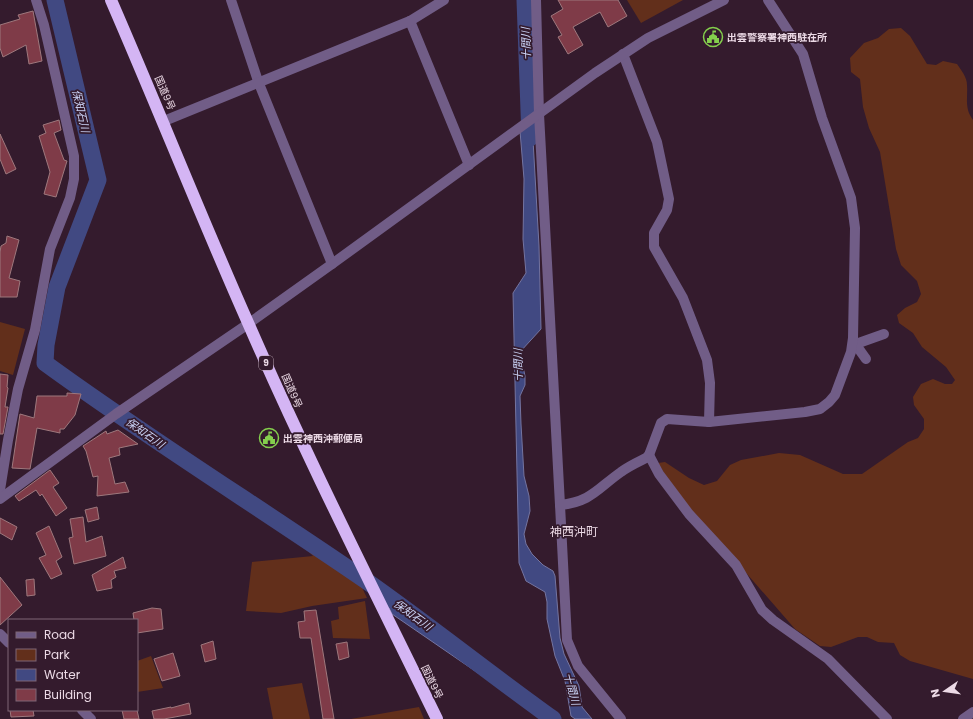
<svg xmlns="http://www.w3.org/2000/svg" width="973" height="719" viewBox="0 0 973 719" font-family="Poppins,'Noto Sans JP',sans-serif">
  <style>
    .green { fill: #622f1b }
    .water { fill: #414982; stroke: #7474a0 }
    .lines { fill: none; stroke-linecap: round; stroke-linejoin: round }
    .river { stroke: #414982; stroke-width: 17 }
    .building { fill: #7f3b48; stroke: #9e787d }
    .minor { stroke: #715d87; stroke-width: 10 }
    .highway { stroke: #d4b5f4; stroke-width: 12 }
    .labels { text-anchor: middle; dominant-baseline: central; stroke-width: 3.5; stroke-linejoin: round; paint-order: stroke }
    .shield { fill: #341b2d; stroke: #b5a1ae; stroke-width: 1 }
    .shield-label { font-size: 9px; font-weight: bold; fill: #ecdae6 }
    .poi-label { font-size: 10px; font-weight: bold; fill: #ecdae6; stroke: #341b2d; text-anchor: start }
    .street-label { font-size: 10px; fill: #ecdae6; stroke: #341b2d }
    .water-label { font-size: 11px; font-style: italic; fill: #cbd3f6; stroke: #341b2d }
    .quarter-label { font-size: 12px; fill: #ecdae6; stroke: #341b2d }
  </style>
  <rect width="100%" height="100%" fill="#341b2d"/>
  <g class="green">
    <polygon points="627,0 683,0 641,23"/>
    <path d="M901,28L910,36L927,64L936,65L943,61L957,64C961,70 967,77 967,85C968,98 964,108 973,120V679L910,661L900,655L894,643L878,642L867,637H858L831,647L820,646L795,629L674,490L658,463L665,462L689,478L704,485L717,481L730,465L741,460L779,453L800,455L843,474H862L908,442L918,438L924,429V419L914,405L913,397L921,384L933,379L945,384H952L955,380L946,367L922,347L913,333L899,323L897,315L905,308L917,302L921,294L917,281L901,265L896,249L880,152L869,128L863,107L860,79L851,72L850,58L864,43L878,38L889,29Z"/>
    <polygon points="0,322 25,329 13,375 0,371"/>
    <polygon points="305,548 312,548 357,577 367,598 312,606 281,613 246,611 252,562 313,556"/>
    <polygon points="365,601 370,639 333,638 331,621 339,619 338,607"/>
    <polygon points="151,656 163,688 137,692 137,661"/>
    <polygon points="302,683 310,719 273,719 267,688"/>
    <polygon points="419,707 424,719 351,719"/>
  </g>
  <g class="water">
    <polygon points="532,122 539,246 541,329 520,352 525,376 525,385 520,396 521,424 524,476 529,496 530,511 524,534 526,544 532,554 543,565 553,571 555,576 560,638 564,654 579,686 582,707 592,719 575,719 571,716 565,681 555,656 547,619 547,602 545,592 526,581 519,563 513,293 526,273 523,239 524,179 520,131"/>
    <polygon points="385,599 536,704 559,719 545,719 392,614"/>
  </g>
  <g class="lines">
    <g class="river">
      <path d="M55,0L98,180L57,287L46,345L45,363C149,439 259,507 365,580C429,625 490,674 553,719"/>
      <polyline points="525,0 530,138"/>
    </g>
  </g>
  <g class="building">
    <polygon points="558,0 618,0 627,16 608,27 600,12 573,27 583,45 568,54 558,37 562,35 551,16 563,9"/>
    <polygon points="33,11 42,61 29,64 26,45 3,57 0,48 0,25 20,19 18,15"/>
    <polygon points="59,120 61,130 54,133 64,160 67,161 56,197 44,194 50,172 39,136 46,133 43,125"/>
    <polygon points="0,134 16,169 6,174 0,159"/>
    <polygon points="7,236 19,240 9,278 20,281 17,297 0,297 0,252 1,246 6,243"/>
    <polygon points="0,374 8,375 7,387 8,388 5,407 8,407 3,434 0,434"/>
    <polygon points="67,393 81,394 75,415 64,429 60,429 60,433 37,428 30,469 12,468 20,414 34,418 37,396 67,396"/>
    <polygon points="118,430 138,444 119,448 120,455 109,458 115,484 125,482 129,492 97,496 98,476 93,477 86,451 83,446 106,431 107,434"/>
    <polygon points="50,470 59,483 53,487 67,508 56,516 42,494 40,496 36,490 19,501 15,496"/>
    <polygon points="97,507 99,519 88,522 85,510"/>
    <polygon points="83,517 86,542 102,536 106,556 74,564 69,538 73,537 70,519"/>
    <polygon points="0,518 17,527 12,540 0,533"/>
    <polygon points="49,526 62,557 56,561 62,574 51,579 39,558 46,555 36,533"/>
    <polygon points="123,557 126,568 114,571 116,577 111,580 112,588 97,591 92,575"/>
    <polygon points="0,577 22,605 0,625"/>
    <polygon points="34,579 35,595 27,596 26,580"/>
    <polygon points="152,608 161,609 163,629 137,633 137,620 134,620 133,613"/>
    <polygon points="316,610 334,719 323,719 311,638 300,638 298,622 305,621 304,611"/>
    <polygon points="213,641 216,659 205,662 201,645"/>
    <polygon points="347,642 349,657 339,660 336,644"/>
    <polygon points="173,653 180,676 162,681 154,659"/>
    <polygon points="189,703 191,714 164,719 154,719 152,711 171,707 171,708"/>
    <polygon points="10,710 33,710 34,716 11,717"/>
    <polygon points="122,710 137,710 139,719 124,719"/>
  </g>
  <g class="lines">
    <g class="minor">
      <polyline points="231,0 258,81 332,264"/>
      <polyline points="536,0 539,114 560,505"/>
      <polyline points="410,21 469,165"/>
      <polyline points="623,54 657,142 669,199 667,210 654,233 654,247 683,298 707,360 710,383 709,422"/>
      <polyline points="164,121 410,21 444,0"/>
      <polyline points="853,345 884,334"/>
      <polyline points="856,345 866,359"/>
      <polyline points="649,455 659,474 689,514 736,565 762,610 773,620 828,659 887,719"/>
      <polyline points="0,490 8,440 18,389 35,330 50,249 70,198 74,179 74,156 44,25 36,0"/>
      <polyline points="0,499 116,414 248,324 332,264 595,73 648,38 724,0"/>
      <polyline points="0,634 9,643"/>
      <polyline points="82,710 91,719"/>
      <path d="M621,719L578,666L567,640L560,505C591,502 598,488 621,472C629,466 638,462 646,458L649,455L661,423L667,419L709,422L805,412L820,409L829,402L835,395L851,352L853,338L855,228L851,198L822,118L803,54L768,0"/>
      <polyline points="963,719 973,712"/>
    </g>
    <path class="highway" d="M111,0C158,108 201,217 249,325C307,458 373,588 437,719"/>
  </g>
  <defs>
    <symbol id="civic-ring" viewBox="-11 -11 22 22"><circle r="9.5" fill="#341b2d" stroke="#84cf4d" stroke-width="1.5"/><path d="M-.6-6.5H3V-4.5H.6V-3L4-1V1h2V6H-6V1h2V-1L-.6-3ZM-1.2 2.5V6h2.4V2.5Z" fill="#84cf4d"/></symbol>
  </defs>
  <g fill-rule="evenodd">
    <use href="#civic-ring" x="702" y="26" width="22" height="22"/>
    <use href="#civic-ring" x="258" y="427" width="22" height="22"/>
  </g>
  <g class="labels">
    <rect class="shield" x="259" y="356" width="14" height="14" rx="3"/>
    <g class="shield-label">
      <text x="266" y="363">9</text>
    </g>
    <g class="poi-label">
      <text x="727" y="37">出雲警察署神西駐在所</text>
      <text x="283" y="438">出雲神西沖郵便局</text>
    </g>
    <g class="street-label">
      <text transform="translate(165 93) rotate(66)">国道9号</text>
      <text transform="translate(292 391) rotate(66)">国道9号</text>
      <text transform="translate(432 682) rotate(64)">国道9号</text>
    </g>
    <g class="water-label">
      <text transform="translate(526 44) rotate(-92)">十間川</text>
      <text transform="translate(81 111) rotate(77)">保知石川</text>
      <text transform="translate(518 365) rotate(-91)">十間川</text>
      <text transform="translate(145 433) rotate(35)">保知石川</text>
      <text transform="translate(413 615) rotate(36)">保知石川</text>
      <text transform="translate(572 689) rotate(75)">十間川</text>
    </g>
    <g class="quarter-label">
      <text x="574" y="531">神西沖町</text>
    </g>
  </g>
  <rect x="8" y="619" width="130" height="92" fill="#341b2d" stroke="#7e6777"/>
  <rect x="16" y="632" width="20" height="6" fill="#715d87" stroke="#7e6777"/>
  <text x="44" y="639" font-size="12" fill="#ecdae6">Road</text>
  <rect x="16" y="649" width="20" height="12" fill="#622f1b" stroke="#7e6777"/>
  <text x="44" y="659" font-size="12" fill="#ecdae6">Park</text>
  <rect x="16" y="669" width="20" height="12" fill="#414982" stroke="#7e6777"/>
  <text x="44" y="679" font-size="12" fill="#ecdae6">Water</text>
  <rect x="16" y="689" width="20" height="12" fill="#7f3b48" stroke="#7e6777"/>
  <text x="44" y="699" font-size="12" fill="#ecdae6">Building</text>
  <g transform="translate(945 691) rotate(257)" stroke="#341b2d" stroke-width="3" paint-order="stroke">
  <path d="M0-3L7 15L0 10L-7 15Z" fill="#ecdae6"/>
  <text y="-6" font-size="11" font-weight="bold" text-anchor="middle" fill="#ecdae6">N</text>
  </g>
</svg>
